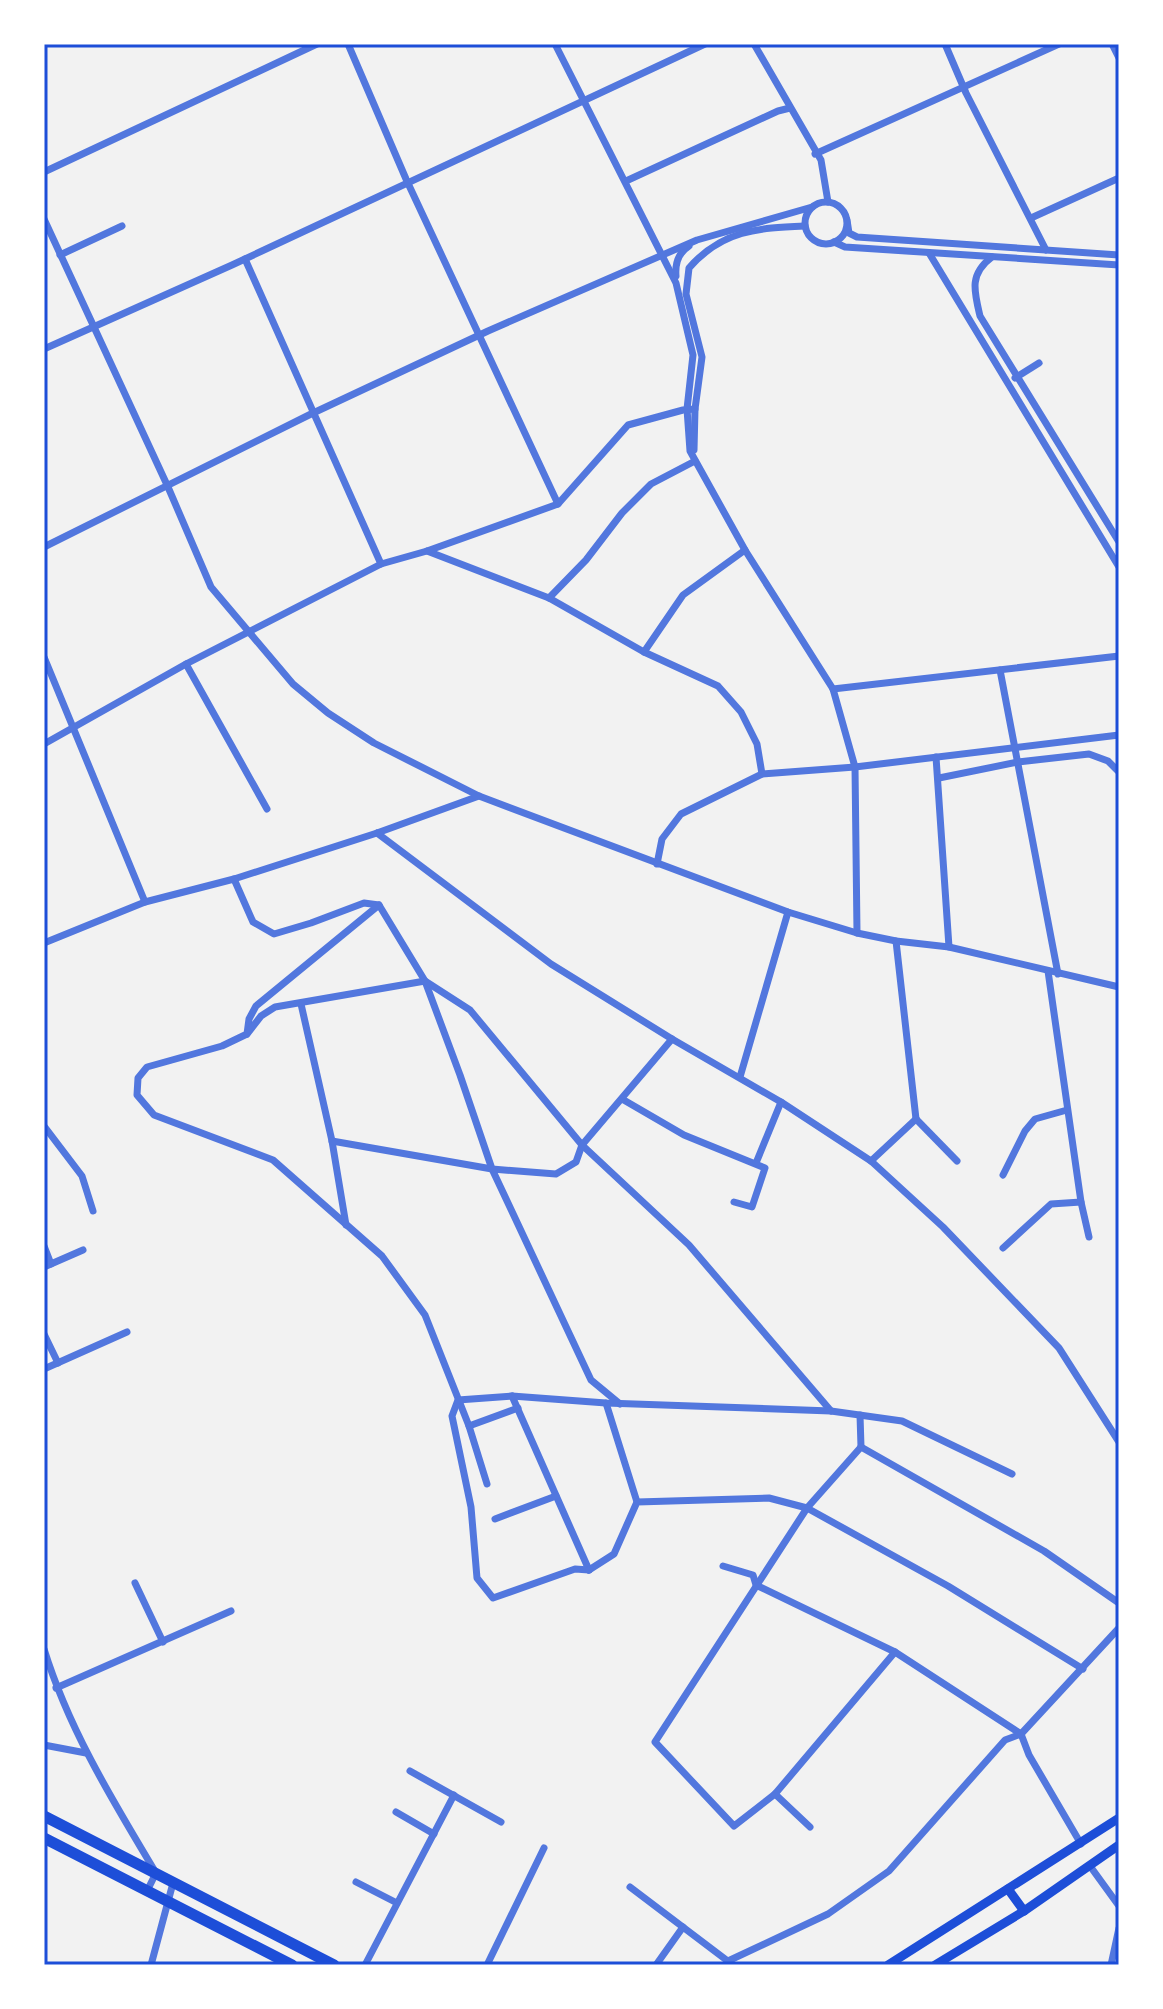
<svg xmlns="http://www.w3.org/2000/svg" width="1163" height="2009" viewBox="0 0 1163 2009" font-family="'Noto Sans',sans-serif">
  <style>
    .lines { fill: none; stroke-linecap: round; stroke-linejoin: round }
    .minor { stroke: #5277de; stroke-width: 7 }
    .secondary { stroke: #1d4ed8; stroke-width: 9 }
    .trunk { stroke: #1d4ed8; stroke-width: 11 }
    .neatline { fill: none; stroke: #1d4ed8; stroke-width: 3 }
  </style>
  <rect width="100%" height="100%" fill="#f2f2f2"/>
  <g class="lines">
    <g class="minor">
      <polyline points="348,44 406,179 558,504"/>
      <polyline points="555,44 676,283 693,355 687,409 690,451 745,550 833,689 855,767 857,933"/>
      <polyline points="754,44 821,160 828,202"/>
      <polyline points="945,44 966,93 1046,250"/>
      <polyline points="1112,44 1119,58"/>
      <polyline points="815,154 1059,44"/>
      <polyline points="44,172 317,44"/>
      <polyline points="626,181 778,111 790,108"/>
      <circle cx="826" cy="223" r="21"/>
      <polyline points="1031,218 1119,178"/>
      <polyline points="44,219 168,487 211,587 293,684 328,713 374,743 479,796 788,912 857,933 896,941 949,947 1119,987"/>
      <polyline points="847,220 849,233 857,237 1119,255"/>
      <polyline points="834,242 845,247 1119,265"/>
      <polyline points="929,253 1119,567"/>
      <polyline points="60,255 122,226"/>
      <path d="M992,257C969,274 974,291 980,316L1119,542"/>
      <polyline points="245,259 381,564"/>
      <path d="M676,276C675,264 678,253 689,246"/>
      <polyline points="44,349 232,265 705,44"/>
      <polyline points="1015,378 1039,363"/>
      <path d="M694,450L695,409L702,357L686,294L689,268C722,230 758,228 805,226"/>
      <polyline points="44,547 311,414 488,331 697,240 812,207"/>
      <polyline points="427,551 549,598 644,652 718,686 741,712 757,744 762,774"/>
      <polyline points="549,598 586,560 622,513 651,484 695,461"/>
      <polyline points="644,652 683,595 745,550"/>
      <polyline points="44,657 145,902"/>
      <polyline points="186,664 267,809"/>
      <polyline points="1000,670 1058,974"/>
      <polyline points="833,689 1119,656"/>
      <polyline points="44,744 186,664 381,564 427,551 558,504 628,425 683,410 695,409"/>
      <polyline points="936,757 949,947"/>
      <polyline points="939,778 1018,762 1089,754 1108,761 1119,772"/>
      <polyline points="377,833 551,964 672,1039 781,1102 871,1161 943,1227 1059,1348 1119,1442"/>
      <polyline points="657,864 662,839 681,814 762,774 855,767 1119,735"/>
      <polyline points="234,879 253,922 274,934 311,923 364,903 379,905 425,981 460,1075 492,1169 591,1380 620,1404"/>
      <polyline points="379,905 256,1006 249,1019 247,1034 222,1046 147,1067 138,1078 137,1095 154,1115 273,1160 382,1256 425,1315 469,1426 487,1484"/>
      <polyline points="896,941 916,1119"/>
      <polyline points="44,943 145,902 234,879 377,833 479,796"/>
      <polyline points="1048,971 1081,1202"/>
      <polyline points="301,1004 332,1141 346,1225"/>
      <polyline points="247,1034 261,1016 275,1007 425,981 470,1010 582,1145 689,1245 831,1411"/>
      <polyline points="740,1077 788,912"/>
      <polyline points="622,1099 684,1135 765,1168 752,1207 734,1202"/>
      <polyline points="916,1119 957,1161"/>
      <polyline points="44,1126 82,1176 93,1211"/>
      <polyline points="332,1141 492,1169 556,1174 576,1162 582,1145 672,1039"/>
      <polyline points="871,1161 916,1119"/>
      <polyline points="756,1163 781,1102"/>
      <polyline points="1003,1175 1025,1131 1035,1119 1067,1110"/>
      <polyline points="44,1246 51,1264"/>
      <polyline points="1003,1248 1051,1204 1081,1202 1089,1237"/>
      <polyline points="44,1267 83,1250"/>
      <polyline points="44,1334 58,1363"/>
      <polyline points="44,1369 127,1332"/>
      <polyline points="512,1396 589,1570"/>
      <polyline points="606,1403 637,1502"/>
      <polyline points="860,1415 861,1447"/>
      <polyline points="469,1426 518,1408"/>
      <polyline points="861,1447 807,1508 655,1742 734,1826 775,1794 895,1652"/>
      <polyline points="861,1447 1044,1551 1119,1603"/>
      <polyline points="495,1519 556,1496"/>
      <polyline points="723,1566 753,1575 756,1585 895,1652 1021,1734 1029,1755 1081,1844"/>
      <polyline points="589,1570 575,1569 493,1598 477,1578 471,1507 452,1416 458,1400 512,1396 606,1403 831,1411 902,1421 1012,1474"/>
      <polyline points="589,1570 614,1554 637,1502 769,1498 807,1508 948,1586 1083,1669"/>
      <polyline points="135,1583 163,1642"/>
      <path d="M44,1649C69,1730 113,1801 156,1873L147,1891"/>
      <polyline points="56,1688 231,1611"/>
      <polyline points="44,1745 86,1753"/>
      <polyline points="410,1771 501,1822"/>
      <polyline points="775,1794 810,1827"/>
      <polyline points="396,1812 434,1834"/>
      <polyline points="1090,1866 1119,1906"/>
      <polyline points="356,1882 397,1903"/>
      <polyline points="630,1887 733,1965"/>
      <polyline points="728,1961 828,1914 889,1871 1005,1740 1021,1734 1119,1628"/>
      <polyline points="151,1965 173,1883"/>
      <polyline points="365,1965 454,1795"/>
      <polyline points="487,1965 544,1848"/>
      <polyline points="656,1965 683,1927"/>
      <polyline points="1111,1965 1119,1928"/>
    </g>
    <g class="secondary">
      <polyline points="1008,1889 1024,1911"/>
      <polyline points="888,1965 1119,1818"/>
      <polyline points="935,1965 1024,1911 1119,1845"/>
    </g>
    <g class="trunk">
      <polyline points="44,1816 334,1965"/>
      <polyline points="44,1838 292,1965"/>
    </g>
  </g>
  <rect width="1163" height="2009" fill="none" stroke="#ffffff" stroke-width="92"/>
  <rect x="46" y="46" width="1071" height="1917" class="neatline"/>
</svg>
